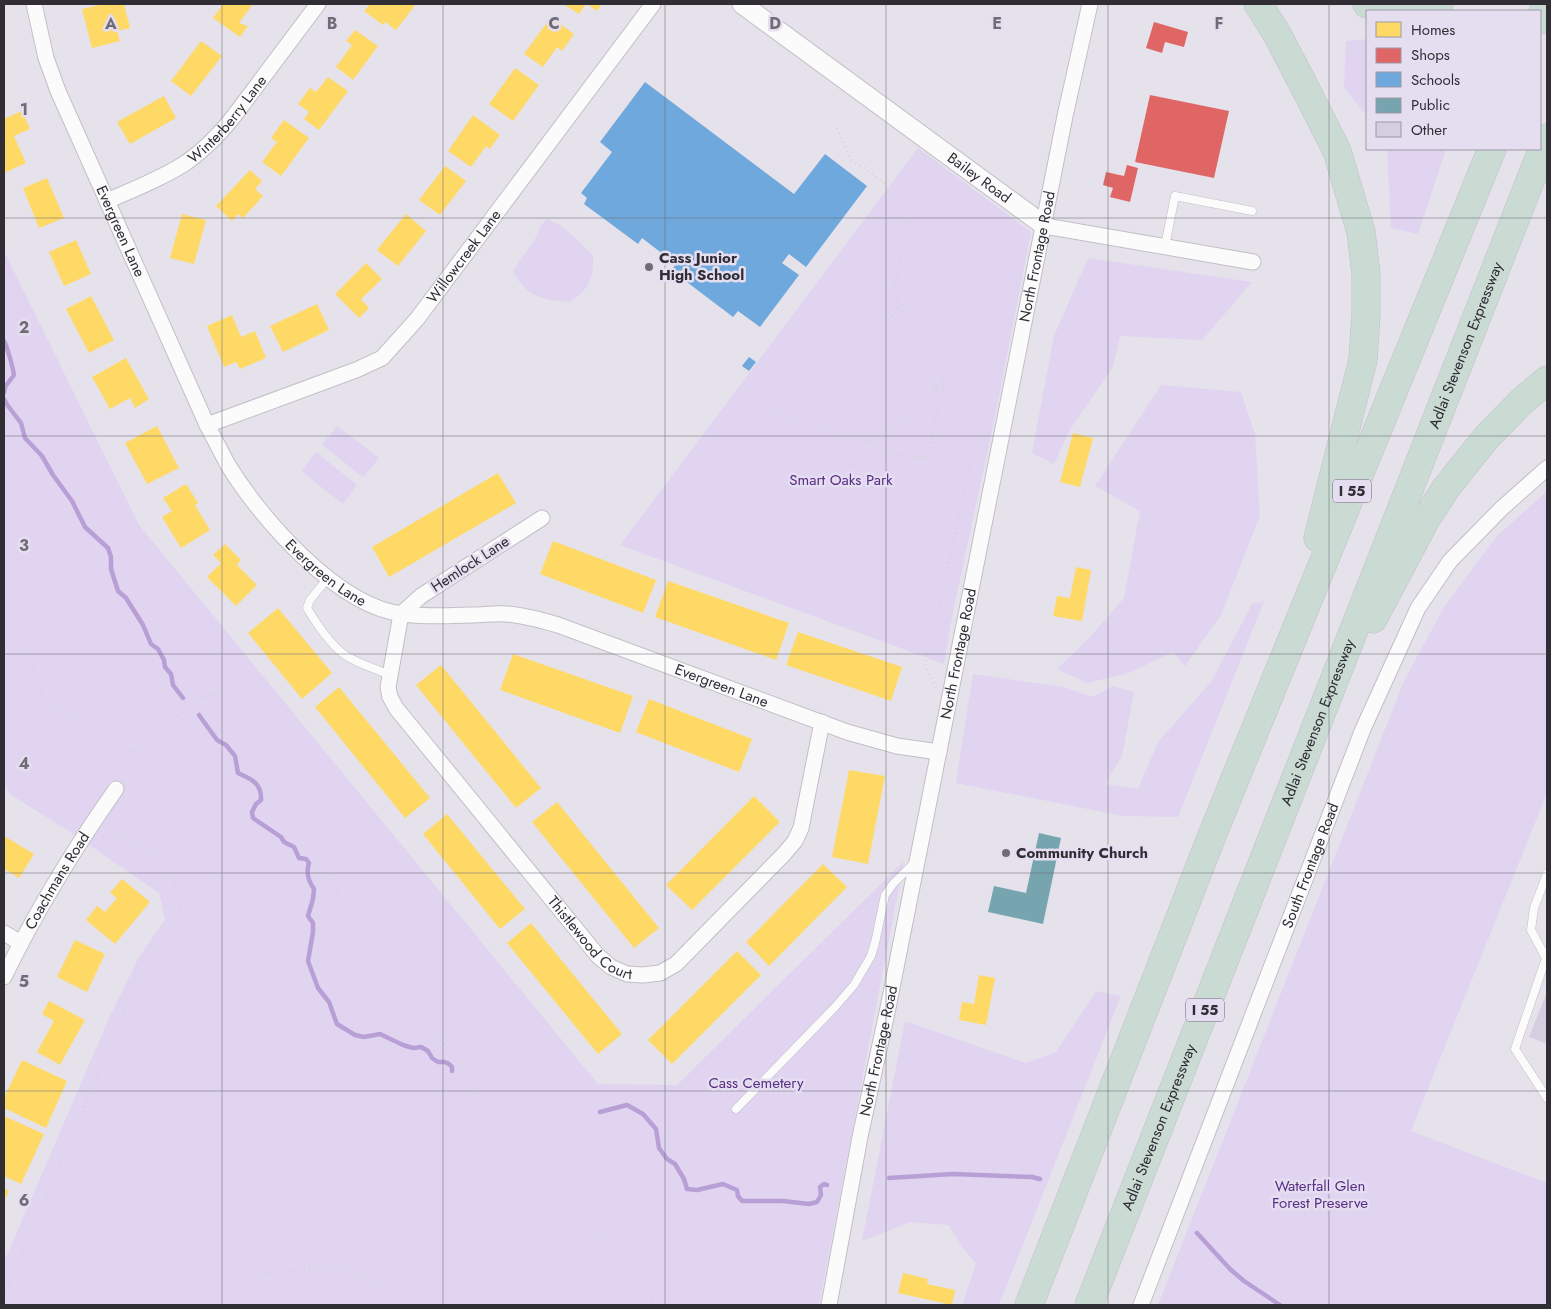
<svg xmlns="http://www.w3.org/2000/svg" width="1551" height="1309" viewBox="0 0 1551 1309" font-family="Jost,sans-serif">
  <style>
    .green { fill: #e0d4f1 }
    .homes { fill: #ffd966 }
    .shops { fill: #e06666 }
    .schools { fill: #6fa8dc }
    .public { fill: #76a5af }
    .lines { fill: none; stroke-linecap: round; stroke-linejoin: round }
    .stream { stroke: #b8a0d6; stroke-width: 4.5 }
    .building { fill: #d5cde0 }
    .service-casing { stroke: #c1bfc6; stroke-width: 9 }
    .minor-casing { stroke: #c1bfc6; stroke-width: 17 }
    .tertiary-casing { stroke: #c1bfc6; stroke-width: 21 }
    .motorway-casing { stroke: #c1bfc4; stroke-width: 29 }
    .path { stroke: #d4d4d6; stroke-width: 2.5; stroke-dasharray: 1 4; stroke-linecap: butt }
    .service { stroke: #fbfbfc; stroke-width: 8 }
    .minor { stroke: #fbfbfc; stroke-width: 15 }
    .tertiary { stroke: #fbfbfc; stroke-width: 19 }
    .motorway { stroke: #c9dbd3; stroke-width: 28 }
    .grid { fill: none; stroke: #706c75; stroke-width: 1; stroke-opacity: 0.55 }
    .poi-dot { fill: #706c75; stroke: #e5def0; stroke-width: 2 }
    .labels { text-anchor: middle; dominant-baseline: central; stroke-width: 5; stroke-linejoin: round; paint-order: stroke }
    .shield { fill: #e5def0; stroke: #66626d; stroke-width: 1 }
    .shield-label { font-size: 14px; font-weight: bold; fill: #302d35 }
    .street-label { font-size: 15px; fill: #302d35; stroke: #e5def0 }
    .poi-label { font-size: 15px; font-weight: bold; fill: #302d35; stroke: #e5def0; text-anchor: start }
    .park-label { font-size: 15px; fill: #592d84; stroke: #e5def0 }
    .grid-label { font-size: 16px; text-anchor: middle; font-weight: bold; fill: #706c75; stroke: #e5def0; stroke-width: 5; stroke-linejoin: round; paint-order: stroke }
  </style>
  <rect width="100%" height="100%" fill="#e6e2ec"/>
  <g class="green">
    <polygon points="1367,39 1367,116 1344,87 1346,41"/>
    <polygon points="918,148 1031,232 996,412 953,612 944,664 620,545"/>
    <polygon points="1387,149 1446,149 1418,234 1391,228"/>
    <path d="M547,219C564,224 579,243 593,255C593,280 591,287 570,302C543,300 526,297 513,271L537,236L541,225Z"/>
    <polygon points="4,251 139,525 598,1084 677,1085 904,861 819,1305 4,1305 4,1262 110,1016 138,959 165,919 159,893 69,831 11,795 4,784"/>
    <polygon points="1088,258 1252,282 1202,340 1120,336 1113,367 1069,431 1054,464 1032,453 1054,336"/>
    <polygon points="1161,385 1241,392 1255,434 1260,516 1221,615 1185,666 1173,652 1129,673 1087,683 1057,669 1091,636 1124,598 1140,511 1095,486"/>
    <polygon points="337,426 379,458 363,477 322,445"/>
    <polygon points="316,452 357,485 343,504 301,471"/>
    <polygon points="1547,491 1547,793 1411,1131 1547,1183 1547,1305 1158,1305 1404,681 1444,607 1497,536"/>
    <polygon points="1264,601 1178,817 1123,816 956,783 973,674 1064,687 1092,697 1113,686 1134,692 1122,756 1105,784 1138,789 1158,742 1211,682 1252,604"/>
    <polygon points="1096,991 1121,996 999,1305 962,1305 976,1263 966,1252 948,1225 910,1222 862,1241 905,1021 1026,1063 1056,1052"/>
  </g>
  <g class="homes">
    <polygon points="104,4 124,4 130,28 117,31 120,41 92,48 82,9"/>
    <polygon points="223,4 253,4 239,23 248,26 240,37 213,18"/>
    <polygon points="370,4 416,4 396,30 385,22 383,25 364,11"/>
    <polygon points="563,4 586,4 579,14"/>
    <polygon points="587,4 602,4 597,11"/>
    <polygon points="551,17 574,34 562,51 557,47 543,67 524,54"/>
    <polygon points="355,30 378,46 353,80 336,67 352,45 346,41"/>
    <polygon points="201,41 222,56 191,96 171,81"/>
    <polygon points="515,68 539,85 513,121 489,104"/>
    <polygon points="328,77 348,91 319,130 304,119 309,112 298,104 310,88 316,92"/>
    <polygon points="164,96 176,118 130,144 117,122"/>
    <polygon points="22,111 30,129 14,136 26,163 4,173 4,119"/>
    <polygon points="473,115 500,135 490,149 486,146 471,167 448,151"/>
    <polygon points="284,120 309,138 281,176 262,162 277,142 271,138"/>
    <polygon points="445,166 466,181 440,215 419,200"/>
    <polygon points="250,170 262,181 255,189 263,196 243,218 238,214 232,221 216,206"/>
    <polygon points="47,178 64,218 39,228 23,188"/>
    <polygon points="182,214 206,220 194,264 170,258"/>
    <polygon points="406,214 426,231 398,266 377,250"/>
    <polygon points="76,240 91,274 64,286 49,252"/>
    <polygon points="366,263 382,279 361,299 369,308 359,318 335,294"/>
    <polygon points="91,296 114,340 89,353 66,309"/>
    <polygon points="317,304 329,330 283,352 270,326"/>
    <polygon points="232,315 241,337 255,331 266,358 240,369 236,362 224,367 207,326"/>
    <polygon points="126,358 149,399 135,408 130,398 110,409 92,377"/>
    <polygon points="157,426 179,468 147,484 125,443"/>
    <polygon points="1073,433 1093,438 1080,487 1060,482"/>
    <polygon points="498,473 516,503 389,577 372,547"/>
    <polygon points="186,484 198,503 195,505 210,530 181,548 162,517 172,511 163,498"/>
    <polygon points="553,541 656,580 643,613 540,574"/>
    <polygon points="225,544 241,560 237,565 257,585 236,606 207,577 221,563 213,555"/>
    <polygon points="1076,567 1091,570 1082,621 1053,616 1057,596 1070,598"/>
    <polygon points="668,581 789,623 776,660 655,617"/>
    <polygon points="278,608 332,673 302,699 248,633"/>
    <polygon points="798,632 902,667 891,701 786,665"/>
    <polygon points="513,654 633,696 620,733 500,690"/>
    <polygon points="441,665 541,788 516,808 416,685"/>
    <polygon points="339,687 430,798 405,818 315,707"/>
    <polygon points="649,699 752,739 739,772 636,732"/>
    <polygon points="849,770 885,776 868,864 832,857"/>
    <polygon points="754,796 780,822 692,910 666,885"/>
    <polygon points="557,802 659,928 634,948 532,822"/>
    <polygon points="447,814 525,909 500,929 423,834"/>
    <polygon points="4,836 34,854 19,878 4,869"/>
    <polygon points="823,864 847,887 769,966 746,942"/>
    <polygon points="122,879 150,902 115,944 86,920 97,906 105,912 117,898 110,893"/>
    <polygon points="531,923 622,1034 598,1054 507,943"/>
    <polygon points="75,940 105,954 87,992 57,977"/>
    <polygon points="737,951 761,975 672,1064 648,1040"/>
    <polygon points="979,975 995,978 986,1025 959,1020 962,1002 974,1004"/>
    <polygon points="49,1001 85,1020 60,1065 37,1052 54,1021 42,1014"/>
    <polygon points="22,1060 67,1081 46,1128 4,1108 4,1098"/>
    <polygon points="4,1116 44,1134 21,1184 4,1176"/>
    <polygon points="4,1188 9,1191 4,1201"/>
    <polygon points="903,1273 928,1279 927,1284 955,1290 952,1305 898,1293"/>
  </g>
  <g class="shops">
    <polygon points="1154,22 1188,32 1184,47 1165,42 1162,53 1146,48"/>
    <polygon points="1150,95 1229,111 1214,178 1135,162"/>
    <polygon points="1127,165 1138,168 1130,202 1110,197 1113,188 1103,185 1106,172 1124,176"/>
  </g>
  <g class="schools">
    <polygon points="645,82 794,194 825,154 867,186 806,267 789,254 782,263 799,275 760,327 738,311 733,317 671,270 676,264 642,238 638,244 584,204 587,198 581,193 612,152 600,142"/>
    <polygon points="749,357 756,362 749,371 742,366"/>
  </g>
  <polygon class="public" points="1039,833 1061,838 1043,924 988,912 994,886 1026,893"/>
  <g class="lines">
    <g class="stream">
      <path d="M4,341C7,346 13,368 14,375L5,387L4,393"/>
      <polyline points="4,399 8,406 21,423 25,438 42,456 53,475 72,501 85,527 108,548 111,557 111,569 118,591 126,598 143,625 151,644 158,649 164,660 165,667 171,674 173,685 183,698"/>
      <path d="M199,715L217,740L226,745L235,756L238,773C251,779 262,783 261,800L256,804L252,812L253,818L281,837L284,842L294,847L299,858L306,859L309,863C306,873 308,880 314,889L313,899L308,916L313,923V932L308,961L318,988L329,1002L337,1024L355,1035L364,1037L380,1034L403,1045L413,1048L421,1047L428,1051L432,1058L438,1062H445L449,1064L452,1067V1071"/>
      <polyline points="600,1112 627,1105 643,1114 656,1129 659,1148 667,1159 675,1164 684,1179 687,1189 697,1190 723,1184 737,1190 738,1196 742,1201 783,1201 809,1204 817,1202 821,1195 820,1187 824,1184 827,1185"/>
      <polyline points="889,1178 953,1174 1032,1177 1040,1179"/>
      <polyline points="1197,1233 1230,1269 1244,1281 1280,1305"/>
    </g>
  </g>
  <polygon class="building" points="1547,992 1547,1044 1529,1037"/>
  <g class="lines">
    <defs>
      <g id="service">
        <polyline points="1165,246 1175,196 1252,211"/>
        <path d="M328,578L310,600L307,608C316,623 334,650 350,658C362,665 377,669 390,675"/>
        <polyline points="1547,874 1534,908 1531,930 1546,958 1515,1049 1547,1098"/>
        <polyline points="736,1109 835,1007 854,985 871,956 875,943 885,895 893,884 914,863"/>
      </g>
      <g id="minor">
        <path id="s1" d="M34,4L46,58L58,91L207,425C214,438 221,452 228,465C261,519 338,607 403,614C426,617 449,616 472,615C483,615 495,613 506,614C523,615 541,620 558,625L847,732L897,746L939,752"/>
        <path id="s2" d="M107,201C134,189 163,178 187,162C205,149 220,134 234,116L318,4"/>
        <polyline points="1045,226 1253,262"/>
        <path id="s3" d="M207,425L356,370L382,358L417,319L653,4"/>
        <path id="s4" d="M542,518L421,596L401,614L388,687L390,697L396,708L598,956L611,967L627,974L643,975L660,973L676,964L784,854L795,841L801,828L822,722"/>
        <polyline points="4,933 21,943"/>
        <path id="s5" d="M4,977C36,911 74,849 116,789"/>
        <path id="s6" d="M829,1305L860,1137L888,1008L1065,116L1090,4"/>
        <path id="s7" d="M1141,1305L1363,729L1418,608L1450,561L1502,508L1547,468"/>
      </g>
      <g id="tertiary">
        <path id="s8" d="M742,4L1045,226"/>
      </g>
      <g id="motorway">
        <polyline points="1258,4 1277,34 1302,82 1337,151 1361,232 1366,274 1366,313 1363,360 1318,538"/>
        <polyline points="1367,4 1388,7 1439,4"/>
        <polyline points="1540,20 1546,4"/>
        <polyline points="1373,619 1426,519 1446,488 1486,438 1520,403 1547,380"/>
        <polyline points="1029,1305 1213,833 1492,149"/>
        <path id="s9" d="M1089,1305L1547,138"/>
      </g>
    </defs>
    <use href="#service" class="service-casing"/>
    <use href="#minor" class="minor-casing"/>
    <use href="#tertiary" class="tertiary-casing"/>
    <use href="#motorway" class="motorway-casing"/>
    <g class="path">
      <polyline points="837,128 851,160 866,169 883,182 902,213 905,229 895,287 899,307 929,344 942,364 943,380 919,404 898,422 866,442"/>
      <polyline points="885,324 899,307"/>
      <polyline points="916,375 936,387 946,389"/>
      <polyline points="770,410 909,457 932,458"/>
      <polyline points="928,458 939,401 936,387"/>
      <polyline points="4,613 26,647 45,701 123,749 140,753 154,745 175,719 200,697 220,694 229,703 250,735 287,780 316,826 327,854 342,908 393,990 458,1058 480,1097 529,1171 561,1209 638,1263 654,1305"/>
      <polyline points="936,688 925,666 971,462"/>
      <path d="M4,769C22,793 50,810 78,820"/>
      <path d="M4,1296L141,972L149,958L169,935L181,906C177,895 175,882 169,872C155,848 128,839 104,830"/>
      <polyline points="232,1305 233,1292 258,1274 340,1267 428,1305"/>
    </g>
    <use href="#service" class="service"/>
    <use href="#minor" class="minor"/>
    <use href="#tertiary" class="tertiary"/>
    <use href="#motorway" class="motorway"/>
  </g>
  <path class="grid" d="M222,4V1305M443,4V1305M665,4V1305M886,4V1305M1108,4V1305M1329,4V1305M4,218H1547M4,436H1547M4,654H1547M4,873H1547M4,1091H1547"/>
  <g class="poi-dot">
    <circle cx="649" cy="267" r="5"/>
    <circle cx="1006" cy="853" r="5"/>
  </g>
  <g class="labels">
    <g class="shield">
      <rect x="1333" y="479.5" width="38" height="23" rx="4"/>
      <rect x="1186" y="998.5" width="38" height="23" rx="4"/>
    </g>
    <g class="shield-label">
      <text x="1352" y="491">I 55</text>
      <text x="1205" y="1010">I 55</text>
    </g>
    <g class="street-label">
      <text stroke="none"><textPath href="#s2" startOffset="148">Winterberry Lane</textPath></text>
      <text stroke="none"><textPath href="#s8" startOffset="294">Bailey Road</textPath></text>
      <text stroke="none"><textPath href="#s1" startOffset="244">Evergreen Lane</textPath></text>
      <text stroke="none"><textPath href="#s3" startOffset="318">Willowcreek Lane</textPath></text>
      <text stroke="none"><textPath href="#s6" startOffset="1069">North Frontage Road</textPath></text>
      <text stroke="none"><textPath href="#s9" startOffset="1031">Adlai Stevenson Expressway</textPath></text>
      <text transform="translate(470 564) rotate(-33)">Hemlock Lane</text>
      <text stroke="none"><textPath href="#s1" startOffset="648">Evergreen Lane</textPath></text>
      <text stroke="none"><textPath href="#s6" startOffset="664">North Frontage Road</textPath></text>
      <text stroke="none"><textPath href="#s1" startOffset="1068">Evergreen Lane</textPath></text>
      <text stroke="none"><textPath href="#s9" startOffset="626">Adlai Stevenson Expressway</textPath></text>
      <text stroke="none"><textPath href="#s7" startOffset="471">South Frontage Road</textPath></text>
      <text stroke="none"><textPath href="#s5" startOffset="110">Coachmans Road</textPath></text>
      <text stroke="none"><textPath href="#s4" startOffset="570">Thistlewood Court</textPath></text>
      <text stroke="none"><textPath href="#s6" startOffset="259">North Frontage Road</textPath></text>
      <text stroke="none"><textPath href="#s9" startOffset="191">Adlai Stevenson Expressway</textPath></text>
    </g>
    <g class="poi-label">
      <text x="659" y="258">Cass Junior<tspan x="659" dy="17">High School</tspan></text>
      <text x="1016" y="853">Community Church</text>
    </g>
    <g class="park-label">
      <text x="841" y="480">Smart Oaks Park</text>
      <text x="756" y="1083">Cass Cemetery</text>
      <text x="1320" y="1186">Waterfall Glen<tspan x="1320" dy="17">Forest Preserve</tspan></text>
    </g>
  </g>
  <g class="grid-label">
    <text x="111" y="29">A</text>
    <text x="332" y="29">B</text>
    <text x="554" y="29">C</text>
    <text x="775" y="29">D</text>
    <text x="997" y="29">E</text>
    <text x="1219" y="29">F</text>
    <text x="24" y="115">1</text>
    <text x="24" y="333">2</text>
    <text x="24" y="551">3</text>
    <text x="24" y="769">4</text>
    <text x="24" y="987">5</text>
    <text x="24" y="1206">6</text>
  </g>
  <rect width="1551" height="1309" fill="none" stroke="#302d35" stroke-width="10"/>
  <rect x="1366" y="10" width="175" height="140" fill="#e5def0" stroke="#9d97a5"/>
  <rect x="1376" y="22" width="25" height="15" fill="#ffd966" stroke="#9d97a5"/>
  <text x="1411" y="35" font-size="15" fill="#302d35">Homes</text>
  <rect x="1376" y="48" width="25" height="15" fill="#e06666" stroke="#9d97a5"/>
  <text x="1411" y="60" font-size="15" fill="#302d35">Shops</text>
  <rect x="1376" y="72" width="25" height="15" fill="#6fa8dc" stroke="#9d97a5"/>
  <text x="1411" y="85" font-size="15" fill="#302d35">Schools</text>
  <rect x="1376" y="98" width="25" height="15" fill="#76a5af" stroke="#9d97a5"/>
  <text x="1411" y="110" font-size="15" fill="#302d35">Public</text>
  <rect x="1376" y="122" width="25" height="15" fill="#d5cde0" stroke="#9d97a5"/>
  <text x="1411" y="135" font-size="15" fill="#302d35">Other</text>
</svg>
